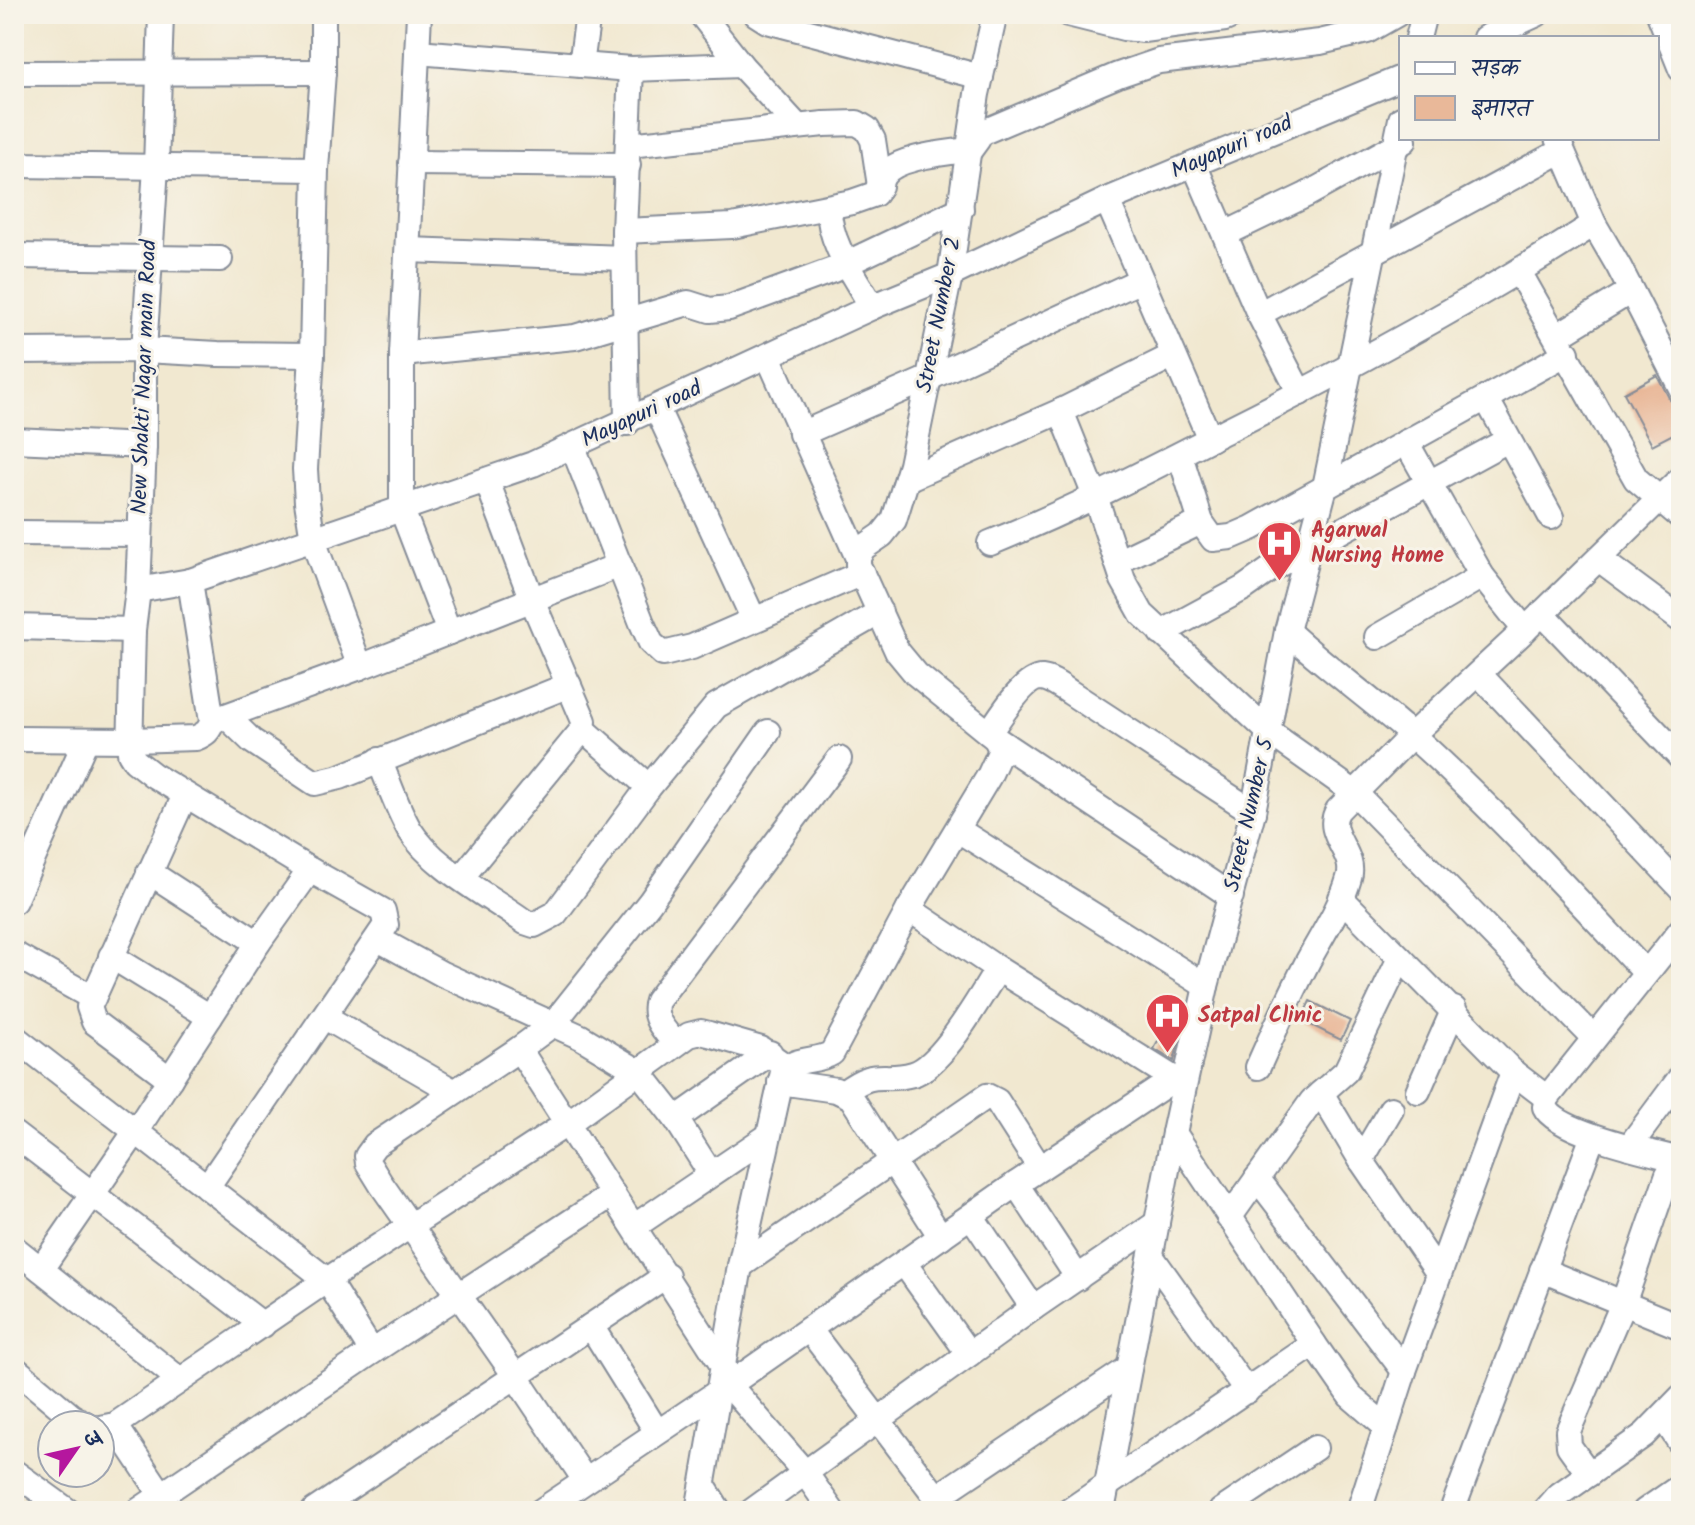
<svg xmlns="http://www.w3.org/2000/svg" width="1695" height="1525" viewBox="0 0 1695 1525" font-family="Kalam,'Playpen Sans Deva',sans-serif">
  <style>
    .building { fill: #e9b899 }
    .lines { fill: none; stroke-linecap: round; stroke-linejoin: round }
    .minor-casing { stroke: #868c97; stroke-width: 28 }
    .minor { stroke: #fff; stroke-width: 24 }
    .labels { text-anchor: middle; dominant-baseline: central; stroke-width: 6; stroke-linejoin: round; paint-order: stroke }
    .street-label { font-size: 22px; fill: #1b2f5e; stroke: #f7f3e8 }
    .health-label { font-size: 22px; font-weight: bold; fill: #be3a42; stroke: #f7f3e8; text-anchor: start }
  </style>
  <rect width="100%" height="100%" fill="#f7f3e8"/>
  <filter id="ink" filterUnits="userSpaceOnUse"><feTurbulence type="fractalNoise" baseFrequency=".0125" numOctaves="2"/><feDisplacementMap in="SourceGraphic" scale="16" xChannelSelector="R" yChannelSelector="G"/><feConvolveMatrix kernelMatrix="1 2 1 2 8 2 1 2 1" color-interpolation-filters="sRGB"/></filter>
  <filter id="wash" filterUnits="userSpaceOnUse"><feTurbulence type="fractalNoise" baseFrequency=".006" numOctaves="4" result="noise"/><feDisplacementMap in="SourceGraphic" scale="32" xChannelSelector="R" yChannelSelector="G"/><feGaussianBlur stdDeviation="1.8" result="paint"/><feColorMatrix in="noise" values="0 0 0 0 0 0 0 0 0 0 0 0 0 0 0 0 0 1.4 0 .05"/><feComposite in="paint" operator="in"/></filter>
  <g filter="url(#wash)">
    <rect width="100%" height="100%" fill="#f1e8d0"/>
    <g id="blocks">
      <g class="building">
        <polygon points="1657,375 1681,421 1681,430 1652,445 1624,393"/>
        <polygon points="1310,1001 1350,1021 1341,1040 1301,1020"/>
        <polygon points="1163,1032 1179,1041 1174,1061 1154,1049"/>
      </g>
    </g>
  </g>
  <g filter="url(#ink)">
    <use href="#blocks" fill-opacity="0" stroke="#868c97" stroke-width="2"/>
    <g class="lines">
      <defs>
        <g id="minor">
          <polyline points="323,14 323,72 316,169 312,355 305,469 307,502 313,540 360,667"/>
          <polyline points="419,14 402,354 402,510 449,632"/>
          <polyline points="701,14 741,65 797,126"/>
          <polyline points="756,14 767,21 981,77"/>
          <polyline points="1068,14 1124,28 1143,30 1225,19 1236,14"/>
          <polyline points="1659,14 1681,69"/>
          <polyline points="1418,38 1424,14"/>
          <polyline points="1485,38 1537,14"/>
          <polyline points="417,52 631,69 741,65"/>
          <polyline points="581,65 588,14"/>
          <polyline points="14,73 323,72"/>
          <polyline points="981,133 1118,75 1159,61 1320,42 1367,31 1397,14"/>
          <polyline points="1557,138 1594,224 1619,267 1681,388"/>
          <polyline points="629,145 824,124 857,123 867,129 873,140 880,186"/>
          <polyline points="411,163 628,165"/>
          <polyline points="1194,164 1259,314 1300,393"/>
          <polyline points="14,165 316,169"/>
          <polyline points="1107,200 1210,439"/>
          <path d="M829,207C828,242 855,277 872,307"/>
          <path d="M624,231L732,226L852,202L875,194C879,189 880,182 883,176C895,157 950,152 970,150L978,139"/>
          <polyline points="1225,234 1306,195 1404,141"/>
          <polyline points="408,250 624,258"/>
          <polyline points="14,256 220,259"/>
          <polyline points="1519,272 1636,479 1681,517"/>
          <polyline points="1259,314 1561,151"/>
          <polyline points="1557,336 1631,291"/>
          <polyline points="14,351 144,350 218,354 312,355"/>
          <polyline points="402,354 575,337 688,303 710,310 729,308 833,270 961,209"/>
          <polyline points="768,356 858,558"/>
          <polyline points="1486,398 1551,517"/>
          <polyline points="657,409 753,618"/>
          <polyline points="1061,411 1095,496 1123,580 1142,614 1269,732 1355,793 1594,1038"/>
          <polyline points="627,423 624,231 631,69"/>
          <polyline points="801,434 927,379 1141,280"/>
          <polyline points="14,440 144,446"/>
          <polyline points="1406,442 1482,576 1525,630"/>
          <polyline points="573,447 642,623 651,643 663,654 692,647 862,573"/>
          <polyline points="1180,455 1201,522 1213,539 1231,537 1252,528 1567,353"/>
          <polyline points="907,479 1061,411 1172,356"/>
          <polyline points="14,533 139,534"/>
          <path d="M990,543C1072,510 1149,470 1227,430C1352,367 1476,300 1594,224"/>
          <polyline points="1599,559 1681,620"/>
          <polyline points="1117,562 1201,522"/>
          <polyline points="138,590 190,581"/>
          <polyline points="1542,613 1681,758"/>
          <polyline points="14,627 133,630"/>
          <path d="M1287,631C1328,669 1373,700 1414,737C1496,811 1571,893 1646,973"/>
          <polyline points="1161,633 1244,588 1271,569 1508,440"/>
          <polyline points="1377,637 1482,576"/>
          <polyline points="1479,674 1681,888"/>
          <polyline points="227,717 252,741 315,783 340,777 569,685"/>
          <polyline points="212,721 360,667 620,565"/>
          <polyline points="583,729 649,787"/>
          <path d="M989,733C999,719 1024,677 1042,678C1052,679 1063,688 1071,693L1253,812"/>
          <path d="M14,739L131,740L196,738C205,734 210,731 212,721L190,581L533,464L872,307L950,275L1107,200L1401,78"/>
          <polyline points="996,739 1231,896"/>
          <path d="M379,760C389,783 397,808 409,829C433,868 488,895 525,922L534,925L555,914L649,787L716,706L880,612"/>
          <polyline points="958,830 1206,986"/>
          <polyline points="149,872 258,943"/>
          <polyline points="461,878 583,729 584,721 532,600 487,481"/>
          <polyline points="1341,898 1513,1072 1547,1098"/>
          <polyline points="14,901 86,740"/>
          <polyline points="909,909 998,969 1184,1085"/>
          <path d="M1681,930L1547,1098L1545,1107C1556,1132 1653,1153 1681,1160"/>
          <polyline points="378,939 442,974 581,1037 639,1072 676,1119 711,1174"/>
          <polyline points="14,954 93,998"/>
          <polyline points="111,956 210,1017"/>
          <polyline points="325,1017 453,1091"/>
          <polyline points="14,1037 327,1280 568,1123 689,1035 701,1032 709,1034 761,1049 787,1067"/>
          <path d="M675,1043C665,1031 651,1018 657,1001L839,759"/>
          <polyline points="519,1049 725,1369"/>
          <path d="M1258,1067C1274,1031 1290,996 1308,961C1322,935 1341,907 1349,878C1357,853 1323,834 1338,810L1412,735L1525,630L1681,478"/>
          <polyline points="170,1079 94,1022 89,1007 185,795"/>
          <polyline points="780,1082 836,1090 851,1097 941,1237"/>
          <polyline points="1418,1091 1454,1009"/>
          <path d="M843,1093C877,1067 881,1083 913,1074C943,1065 980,996 998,969"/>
          <polyline points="1321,1093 1361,1160 1439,1274"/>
          <polyline points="676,1119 770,1053"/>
          <polyline points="14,1134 263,1325"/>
          <polyline points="1629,1147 1681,1077"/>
          <polyline points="1361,1160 1391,1109"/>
          <polyline points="1257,1178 1404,1371"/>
          <polyline points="1016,1184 1078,1278"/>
          <polyline points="207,1187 386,925 383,911 310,870"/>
          <polyline points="972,1217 1033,1308"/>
          <polyline points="1229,1218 1312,1101 1346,1071 1400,958"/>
          <polyline points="635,1226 768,1136"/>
          <polyline points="14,1248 180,1380"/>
          <polyline points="1151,1256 1247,1391"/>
          <polyline points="904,1263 969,1354"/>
          <polyline points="740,1266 987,1096 997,1101 1040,1168"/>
          <polyline points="41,1269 136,1131 258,943 310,870 153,775 135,761 130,753 133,630 138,590 144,446 144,350 156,167 161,14"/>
          <polyline points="1542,1270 1681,1327"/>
          <polyline points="591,1326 657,1432"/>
          <polyline points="809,1329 947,1511"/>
          <polyline points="1314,1344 1350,1396 1386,1427"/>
          <polyline points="14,1368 71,1416 87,1425"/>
          <polyline points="723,1378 806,1474 832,1511"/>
          <polyline points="729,1385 1016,1184 1174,1079"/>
          <polyline points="1663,1417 1681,1444"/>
          <polyline points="115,1425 161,1494"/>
          <polyline points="100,1428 115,1425 327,1280 372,1352"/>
          <polyline points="14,1472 68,1511"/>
          <polyline points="1589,1474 1569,1446 1568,1431 1624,1301 1668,1174 1681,1162"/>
          <polyline points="585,1480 516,1377 381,1184 368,1163 367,1156 375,1145 519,1049 553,1024 650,902 768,732"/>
          <polyline points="704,1487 719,1511"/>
          <polyline points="937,1497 1129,1368"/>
          <polyline points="138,1511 372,1352 613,1194"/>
          <polyline points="314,1511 667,1275"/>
          <polyline points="541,1511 721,1390"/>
          <path d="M698,1511L740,1266L783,1072C796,1056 816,1063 832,1053L909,909L989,776L1001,750L996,739L916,674L897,651L858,565V558L863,548L882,535L894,520L911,465L950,275L977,94L995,14"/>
          <polyline points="752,1511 1033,1308 1157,1223"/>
          <polyline points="1069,1511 1314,1344 1174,1133"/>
          <polyline points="1102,1511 1174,1133 1206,986 1253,812 1287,631 1325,487 1401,119"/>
          <polyline points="1221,1511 1315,1448"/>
          <polyline points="1359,1511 1404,1371 1513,1072"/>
          <polyline points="1452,1511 1593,1136"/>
          <polyline points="1545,1511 1559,1495 1644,1435 1681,1397"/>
          <polyline points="1645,1511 1681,1486"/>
        </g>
      </defs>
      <use href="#minor" class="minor-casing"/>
      <use href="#minor" class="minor"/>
    </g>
  </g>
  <defs>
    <symbol id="hospital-pin" viewBox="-11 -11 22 30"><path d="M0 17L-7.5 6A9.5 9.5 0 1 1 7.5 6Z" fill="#e0444e" stroke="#f7f3e8"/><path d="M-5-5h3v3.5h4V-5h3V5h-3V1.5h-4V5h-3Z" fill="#fff"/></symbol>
  </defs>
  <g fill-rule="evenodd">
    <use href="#hospital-pin" x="1254" y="518" width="51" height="69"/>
    <use href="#hospital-pin" x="1142" y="990" width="51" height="69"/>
  </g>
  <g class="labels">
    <g class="street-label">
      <text transform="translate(1232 148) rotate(-23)">Mayapuri road</text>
      <text transform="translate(940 315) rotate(-79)">Street Number 2</text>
      <text transform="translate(145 377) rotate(-88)">New Shakti Nagar main Road</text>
      <text transform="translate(642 415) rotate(-25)">Mayapuri road</text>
      <text transform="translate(1250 815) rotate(-77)">Street Number 5</text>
    </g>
    <g class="health-label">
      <text x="1311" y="531">Agarwal<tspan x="1311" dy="25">Nursing Home</tspan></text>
      <text x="1198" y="1016">Satpal Clinic</text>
    </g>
  </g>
  <rect width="1695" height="1525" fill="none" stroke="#f7f3e8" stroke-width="48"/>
  <rect x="1399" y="36" width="260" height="104" fill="#f7f3e8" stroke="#9fa5b1" stroke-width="2"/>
  <rect x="1415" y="62" width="40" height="12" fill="#ffffff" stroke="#9fa5b1" stroke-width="2"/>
  <text x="1471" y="76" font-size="24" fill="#1b2f5e">सड़क</text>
  <rect x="1415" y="96" width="40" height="24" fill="#e9b899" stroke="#9fa5b1" stroke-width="2"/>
  <text x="1471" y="116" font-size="24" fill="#1b2f5e">इमारत</text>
  <g transform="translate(76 1449) rotate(56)"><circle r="38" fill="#f7f3e8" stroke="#9fa5b1" stroke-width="2"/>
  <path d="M0-6L14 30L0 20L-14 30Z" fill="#b5179e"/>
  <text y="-12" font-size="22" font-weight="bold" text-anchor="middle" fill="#1b2f5e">उ</text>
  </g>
</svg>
